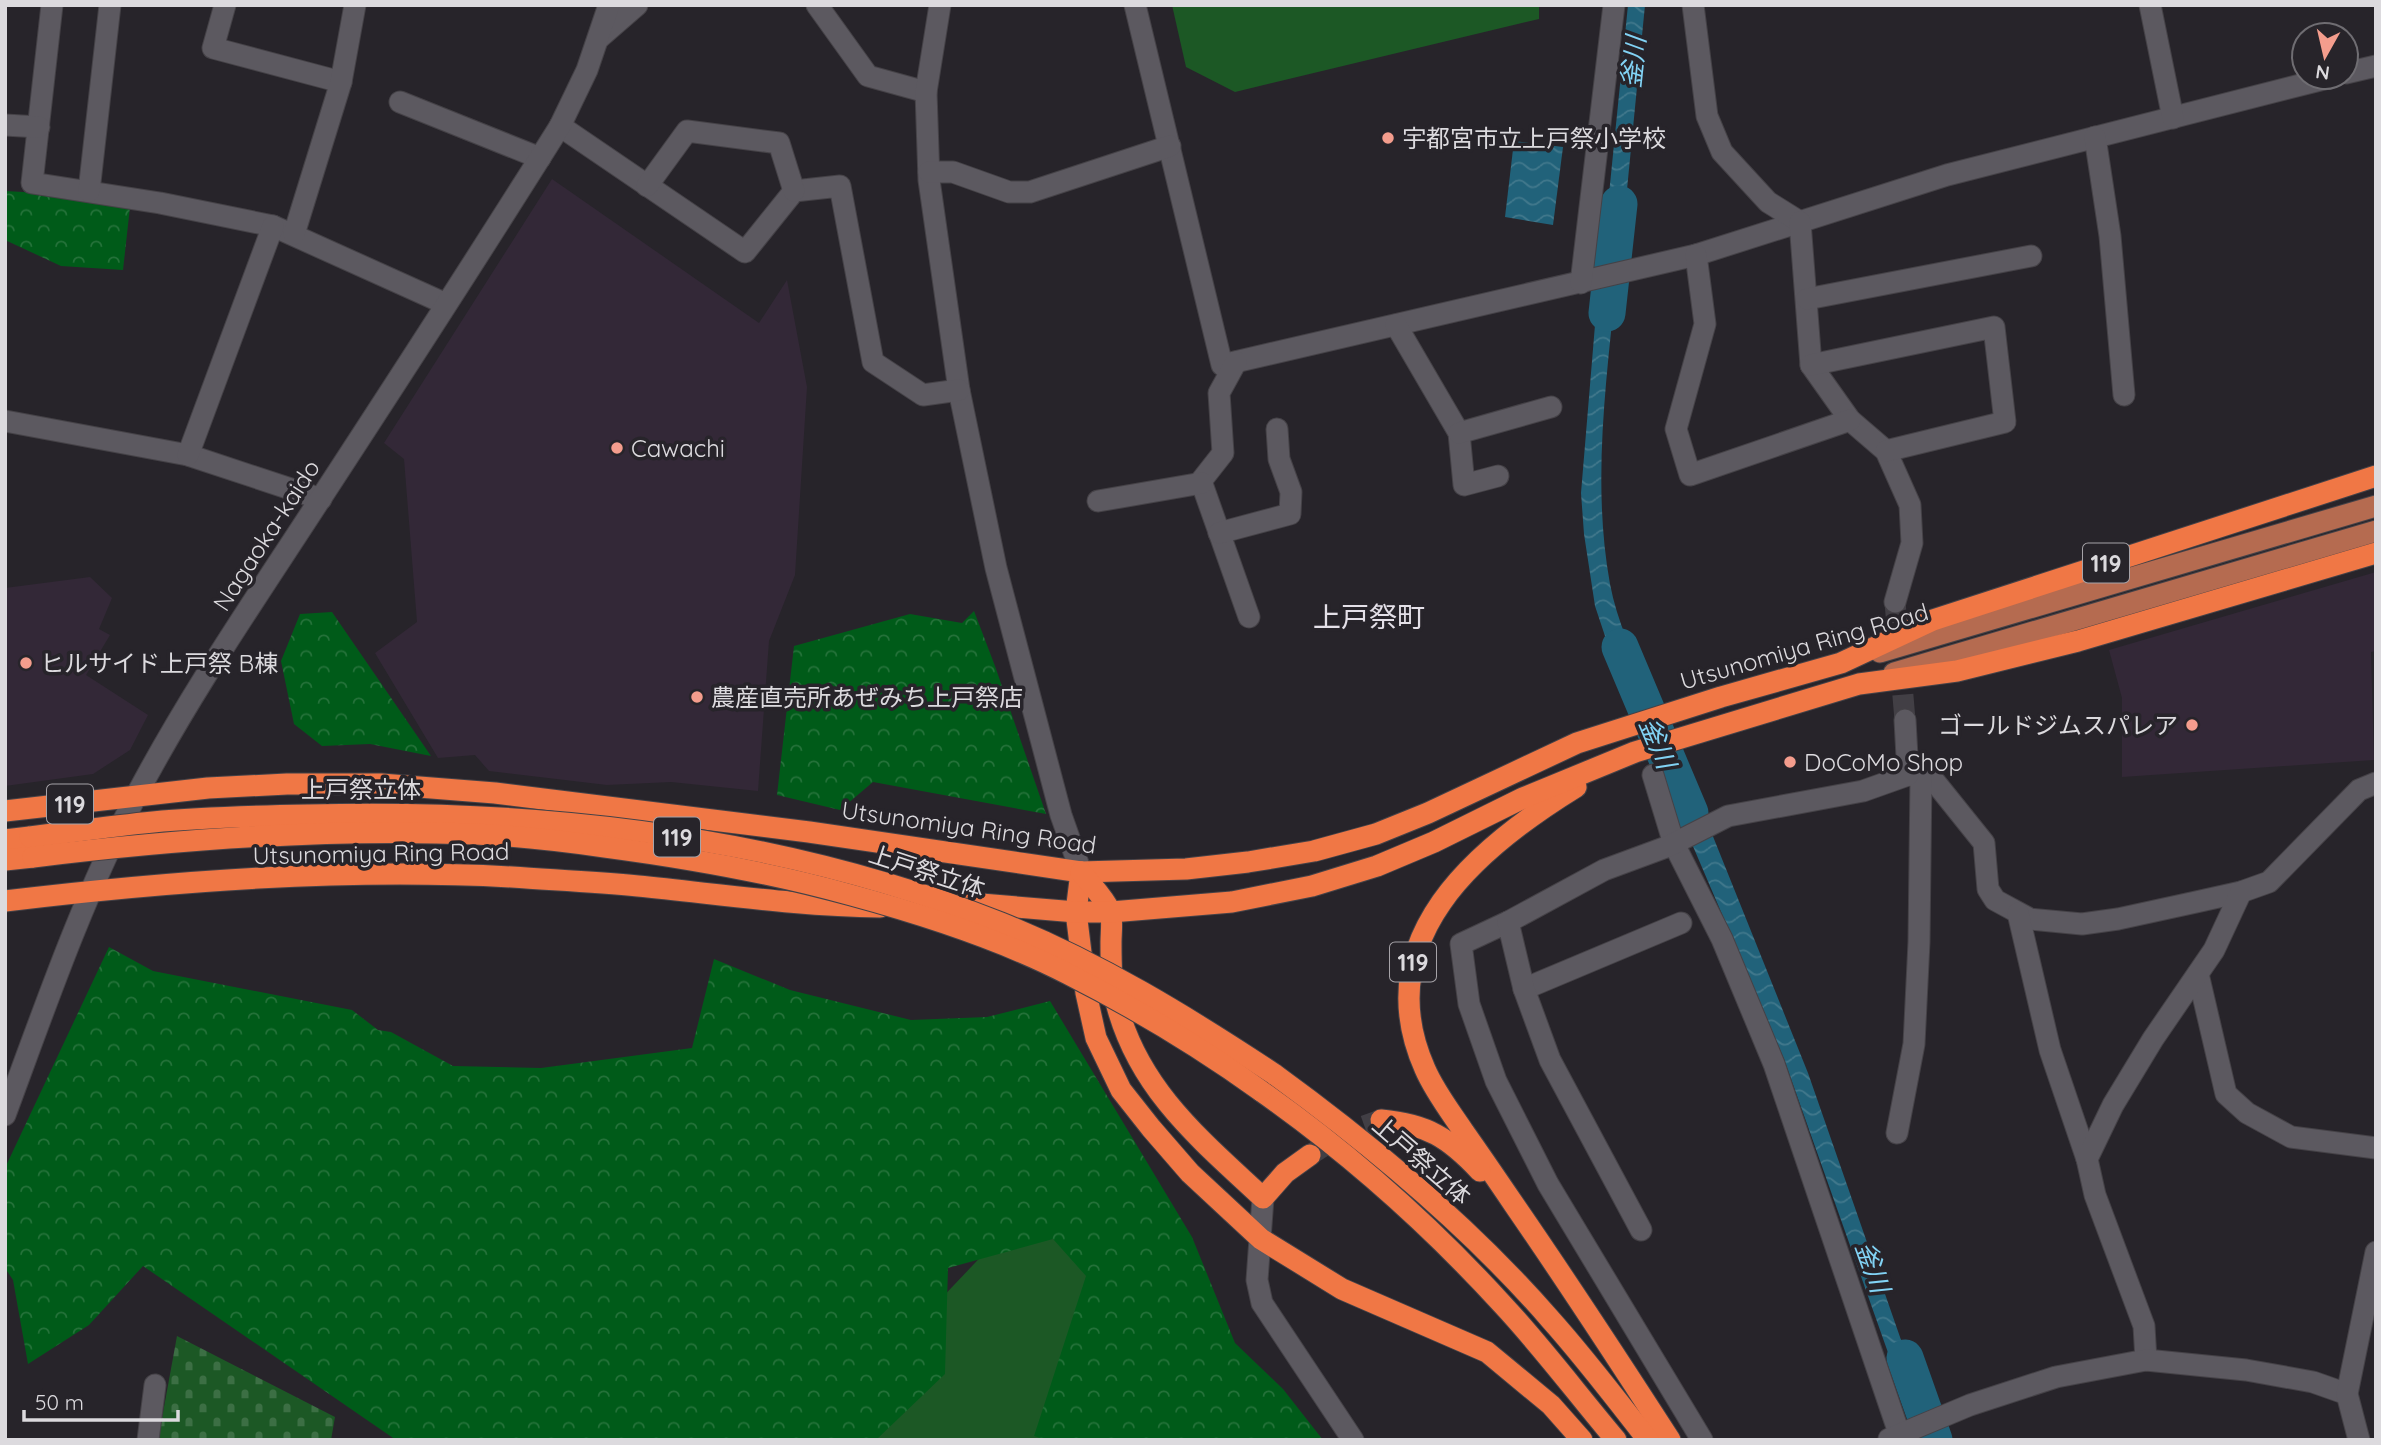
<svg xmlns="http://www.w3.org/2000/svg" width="2381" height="1445" viewBox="0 0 2381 1445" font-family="Quicksand,'Noto Sans JP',sans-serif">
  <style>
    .commercial { fill: #332837 }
    .green { fill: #1c5825 }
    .forest { fill: url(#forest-crowns) }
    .cemetery { fill: url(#cemetery-stones) }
    .water { fill: url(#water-waves) }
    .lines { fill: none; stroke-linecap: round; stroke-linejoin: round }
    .river { stroke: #21627a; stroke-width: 37 }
    .minor-tunnel { stroke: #423f45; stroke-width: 21; stroke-dasharray: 21 10; stroke-linecap: butt }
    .highway-tunnel { stroke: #423f45; stroke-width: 21; stroke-dasharray: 21 10; stroke-linecap: butt }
    .minor-casing { stroke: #454247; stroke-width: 23 }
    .major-casing { stroke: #454247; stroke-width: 23 }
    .highway-casing { stroke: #454247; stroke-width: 23 }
    .minor { stroke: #5c5960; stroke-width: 21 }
    .major { stroke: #b56b50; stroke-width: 21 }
    .highway { stroke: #f07745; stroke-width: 21 }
    .highway-bridge-casing { stroke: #454247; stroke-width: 23; stroke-linecap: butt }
    .highway-bridge { stroke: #f07745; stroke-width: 21 }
    .poi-dot { fill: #f49d8d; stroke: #27242a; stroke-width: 2.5 }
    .labels { text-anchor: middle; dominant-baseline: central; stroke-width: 7; stroke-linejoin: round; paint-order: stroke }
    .shield { fill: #27242a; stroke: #a6a3a8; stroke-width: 2 }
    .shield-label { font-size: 23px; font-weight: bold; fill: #dcdade }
    .poi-label { font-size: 24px; fill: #dcdade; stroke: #27242a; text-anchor: start }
    .street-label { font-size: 24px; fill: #dcdade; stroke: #27242a }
    .water-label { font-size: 26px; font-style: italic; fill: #82d3f5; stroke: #27242a }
    .quarter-label { font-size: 28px; fill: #e4e0e8; stroke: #27242a }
  </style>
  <defs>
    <pattern id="forest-crowns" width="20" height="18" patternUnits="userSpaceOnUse" patternTransform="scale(1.75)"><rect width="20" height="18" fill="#005b19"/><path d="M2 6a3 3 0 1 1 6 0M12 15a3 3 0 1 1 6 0" fill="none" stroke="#25723a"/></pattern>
    <pattern id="cemetery-stones" width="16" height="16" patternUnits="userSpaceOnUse" patternTransform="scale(1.75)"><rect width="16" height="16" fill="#1c5825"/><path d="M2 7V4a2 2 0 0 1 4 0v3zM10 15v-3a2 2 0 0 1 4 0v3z" fill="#3c6f44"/></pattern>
    <pattern id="water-waves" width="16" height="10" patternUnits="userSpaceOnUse" patternTransform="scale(1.75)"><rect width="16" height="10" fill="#21627a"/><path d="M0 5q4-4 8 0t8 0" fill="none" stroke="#41788c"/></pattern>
  </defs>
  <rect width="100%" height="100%" fill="#27242a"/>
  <g class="commercial">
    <polygon points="552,179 759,323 787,280 807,387 795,575 769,641 758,791 671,782 607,785 489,771 475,755 438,758 375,653 417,622 404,459 384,443"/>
    <polygon points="2376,572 2376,651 2371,652 2374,760 2122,777 2122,698 2109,650"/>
    <polygon points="90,577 112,598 99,629 110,635 86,675 148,715 130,750 93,774 5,786 5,588"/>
  </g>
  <g class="green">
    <polygon points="1172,5 1539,5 1539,19 1235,92 1186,67"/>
    <polygon points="1049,1185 1205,1440 813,1440 859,1385"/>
  </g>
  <g class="forest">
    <polygon points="5,191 131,198 123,270 61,266 5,240"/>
    <polygon points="974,611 995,666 1046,814 873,782 840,810 777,795 794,646 910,614 962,623"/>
    <polygon points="332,612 431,756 370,744 322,746 294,724 281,661 300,614"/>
    <polygon points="109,947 153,971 352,1010 378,1030 391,1032 453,1066 541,1068 692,1048 714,959 790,990 911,1020 987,1017 1050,1001 1192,1237 1235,1343 1283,1389 1323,1440 1046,1440 1034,1436 1086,1276 1053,1239 948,1268 945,1374 876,1440 396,1440 143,1266 89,1325 28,1364 13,1280 5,1268 5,1168"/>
  </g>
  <polygon class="cemetery" points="177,1336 335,1417 331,1440 158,1440"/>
  <g class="water">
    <polygon points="1628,5 1645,5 1621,251 1603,254"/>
    <polygon points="1514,141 1563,147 1553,225 1505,217"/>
    <path d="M1616,284C1606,383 1592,485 1610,584C1617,621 1633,655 1648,689L1629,695L1608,645L1595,606L1584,534L1581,493L1598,289Z"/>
    <polygon points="1684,762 1705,817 1685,826 1660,770"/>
    <polygon points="1712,834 1808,1073 1923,1403 1908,1409 1784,1059 1692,844"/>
  </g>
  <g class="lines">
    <g class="river">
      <polyline points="1607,313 1619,204"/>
      <polyline points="1620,647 1690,813"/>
      <polyline points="1905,1358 1934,1440"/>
    </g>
    <polyline class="minor-tunnel" points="1895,602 1905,720"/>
    <polyline class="highway-tunnel" points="1310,1155 1342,1134 1381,1120"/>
    <defs>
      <g id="minor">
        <polyline points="52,5 32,183 160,203 273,226 446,304"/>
        <polyline points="225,5 213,48 341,82"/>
        <polyline points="817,5 868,76 926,92"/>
        <polyline points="940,5 926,92 929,180 959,390 996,568 1061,815 1081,872"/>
        <polyline points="1135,5 1222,365 1696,255 1947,175 2332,77"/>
        <polyline points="1693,5 1707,116 1722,152 1768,202 1800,222"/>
        <polyline points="2150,5 2173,118"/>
        <polyline points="599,38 637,5"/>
        <polyline points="2346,73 2376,66"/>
        <polyline points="400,102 540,158"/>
        <polyline points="5,125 39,127"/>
        <polyline points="560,126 745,252 794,191 840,186 873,362 923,395 959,390"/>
        <polyline points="2095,137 2110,236 2124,395"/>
        <polyline points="929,172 953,172 1009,192 1030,192 1170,146"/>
        <polyline points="647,186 687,131 779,143 794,191"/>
        <polyline points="89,191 110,5"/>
        <polyline points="1800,222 1811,365 1850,420 1886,451 1910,505 1912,543 1895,602"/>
        <polyline points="294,234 341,82 355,5"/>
        <polyline points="1696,255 1705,324 1676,429 1690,475 1850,420"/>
        <polyline points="1581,283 1614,5"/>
        <polyline points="1807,299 2031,256"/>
        <polyline points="1396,325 1459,433 1464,485 1498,476"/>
        <polyline points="1236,362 1219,393 1223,453 1201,481 1249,617"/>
        <polyline points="1811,365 1994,327 2005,422 1886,451"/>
        <polyline points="5,421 188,455 321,499"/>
        <polyline points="1459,433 1551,407"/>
        <polyline points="188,455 273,226"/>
        <polyline points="1098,501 1202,483"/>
        <polyline points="1219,533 1290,514 1291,492 1279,459 1277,429"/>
        <polyline points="1905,720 1908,775 1931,777 1984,843 1988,889 1995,900 2030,919 2082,924 2118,919 2196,902 2241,892 2269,882 2359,790 2376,783"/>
        <polyline points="1653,775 1674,844 1722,939 1774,1064 1899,1433"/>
        <polyline points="2018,913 2050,1050 2087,1159"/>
        <polyline points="1508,922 1461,944 1469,1004 1496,1081 1548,1184 1702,1440"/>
        <polyline points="2198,974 2226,1094 2247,1113 2291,1137 2376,1148"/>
        <polyline points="1524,989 1681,923"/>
        <path d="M5,1115C45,1007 82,899 135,798C189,695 256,598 319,501C400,377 481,252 560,126L587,70L609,5"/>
        <polyline points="1897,1133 1914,1044 1919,942 1921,776"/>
        <polyline points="1263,1198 1257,1280 1262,1303 1353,1440"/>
        <polyline points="1641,1230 1550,1060 1524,989 1508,922 1604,870 1669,846 1728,816 1863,791 1908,775"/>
        <polyline points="2146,1360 2144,1326 2095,1195 2087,1159 2113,1105 2153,1039 2214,950 2241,892"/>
        <polyline points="1889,1439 1970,1405 2056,1377 2146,1360 2246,1370 2313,1382 2347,1394"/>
        <polyline points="148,1440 155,1385"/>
        <polyline points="2359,1440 2347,1394 2376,1252"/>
      </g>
      <g id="major">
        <polyline points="1880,652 2376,506"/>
        <polyline points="1894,673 2376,531"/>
      </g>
      <g id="highway">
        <path d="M1576,787C1477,848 1367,939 1425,1069C1435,1092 1450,1111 1464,1132C1481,1156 1498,1181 1515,1206C1568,1283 1619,1361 1670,1440"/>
        <polyline points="5,811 208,788 287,784 381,784 495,793 809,832 1081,872 1186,869 1248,862 1314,851 1376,834 1428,813 1577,743 1721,697 1841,663 1933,620 2376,476"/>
        <polyline points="5,840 30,837"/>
        <polyline points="5,860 33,857"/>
        <polyline points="1081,872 1076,912 1086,993 1096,1038 1121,1090 1151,1128 1190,1173 1261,1239 1342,1289 1487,1352 1551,1405 1582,1440"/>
        <path d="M1081,872C1090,884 1104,897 1110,911C1113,919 1111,933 1111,942C1111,963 1111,986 1117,1006C1140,1091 1201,1140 1263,1198L1285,1173L1310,1155"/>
        <path d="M5,901C172,881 343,868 512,877C554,880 596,882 638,886C719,894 799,906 880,907"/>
        <polyline points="951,905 981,904 1076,912 1111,912 1232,902 1312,886 1377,866 1434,842 1523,798 1635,752 1859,684 1957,671 2078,641 2376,553"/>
        <path d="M1274,1074C1373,1146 1470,1227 1550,1319C1585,1358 1616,1399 1648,1440"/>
        <path d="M1261,1091C1349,1153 1430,1225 1503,1305C1543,1348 1578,1395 1616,1440"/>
        <path d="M1381,1120C1427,1124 1449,1138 1480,1171"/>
      </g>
    </defs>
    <use href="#minor" class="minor-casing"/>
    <use href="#major" class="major-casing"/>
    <use href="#highway" class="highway-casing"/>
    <use href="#minor" class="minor"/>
    <use href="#major" class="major"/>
    <use href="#highway" class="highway"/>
    <defs>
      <g id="highway-bridge">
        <path d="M30,837C71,832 112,826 153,822C204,817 257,816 309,815C543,809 782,836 1001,923C1098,962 1188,1017 1274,1074"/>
        <path d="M33,857C179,839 329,828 476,834C519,836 562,841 605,847C688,858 769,872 851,895C925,915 1000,939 1068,974C1135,1008 1200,1047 1261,1091"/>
      </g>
    </defs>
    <use href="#highway-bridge" class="highway-bridge-casing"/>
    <use href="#highway-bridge" class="highway-bridge"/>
  </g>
  <g class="poi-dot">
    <circle cx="1388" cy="138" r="7"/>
    <circle cx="617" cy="448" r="7"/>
    <circle cx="26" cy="663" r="7"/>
    <circle cx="697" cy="697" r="7"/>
    <circle cx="2192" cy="725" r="7"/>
    <circle cx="1790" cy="762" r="7"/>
  </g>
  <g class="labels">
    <g class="shield">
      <rect x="2083" y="543.5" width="46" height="39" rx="5"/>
      <rect x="47" y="784.5" width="46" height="39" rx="5"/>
      <rect x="654" y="817.5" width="46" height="39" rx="5"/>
      <rect x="1390" y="942.5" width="46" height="39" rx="5"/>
    </g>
    <g class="shield-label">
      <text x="2106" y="563">119</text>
      <text x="70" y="804">119</text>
      <text x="677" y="837">119</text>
      <text x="1413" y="962">119</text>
    </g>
    <g class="poi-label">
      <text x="1402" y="138">宇都宮市立上戸祭小学校</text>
      <text x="631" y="448">Cawachi</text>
      <text x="40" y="663">ヒルサイド上戸祭 B棟</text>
      <text x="711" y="697">農産直売所あぜみち上戸祭店</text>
      <text x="2178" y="725" text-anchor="end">ゴールドジムスパレア</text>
      <text x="1804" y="762">DoCoMo Shop</text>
    </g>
    <g class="street-label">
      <text transform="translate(266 535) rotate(-57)">Nagaoka-kaido</text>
      <text transform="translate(1804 646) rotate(-16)">Utsunomiya Ring Road</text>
      <text x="361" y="789">上戸祭立体</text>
      <text transform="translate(969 827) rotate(8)">Utsunomiya Ring Road</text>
      <text transform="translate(381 853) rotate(-1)">Utsunomiya Ring Road</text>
      <text transform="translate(927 871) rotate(18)">上戸祭立体</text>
      <text transform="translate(1422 1160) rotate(41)">上戸祭立体</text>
    </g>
    <g class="water-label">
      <text transform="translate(1633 62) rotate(-84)">釜川</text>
      <text transform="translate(1658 743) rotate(67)">釜川</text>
      <text transform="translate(1873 1267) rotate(70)">釜川</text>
    </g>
    <g class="quarter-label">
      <text x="1369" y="616">上戸祭町</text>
    </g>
  </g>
  <rect width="2381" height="1445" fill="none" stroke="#dcdade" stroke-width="14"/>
  <g transform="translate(2325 56) rotate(188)"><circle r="33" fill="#27242a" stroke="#6f6d72" stroke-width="2"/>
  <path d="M0-5L12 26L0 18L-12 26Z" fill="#f49d8d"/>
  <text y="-10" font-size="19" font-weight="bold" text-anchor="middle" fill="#dcdade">N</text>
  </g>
  <path d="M24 1410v10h154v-10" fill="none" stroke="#dcdade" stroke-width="3.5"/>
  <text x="35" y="1410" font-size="21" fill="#dcdade" stroke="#27242a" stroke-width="5" paint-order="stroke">50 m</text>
</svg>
